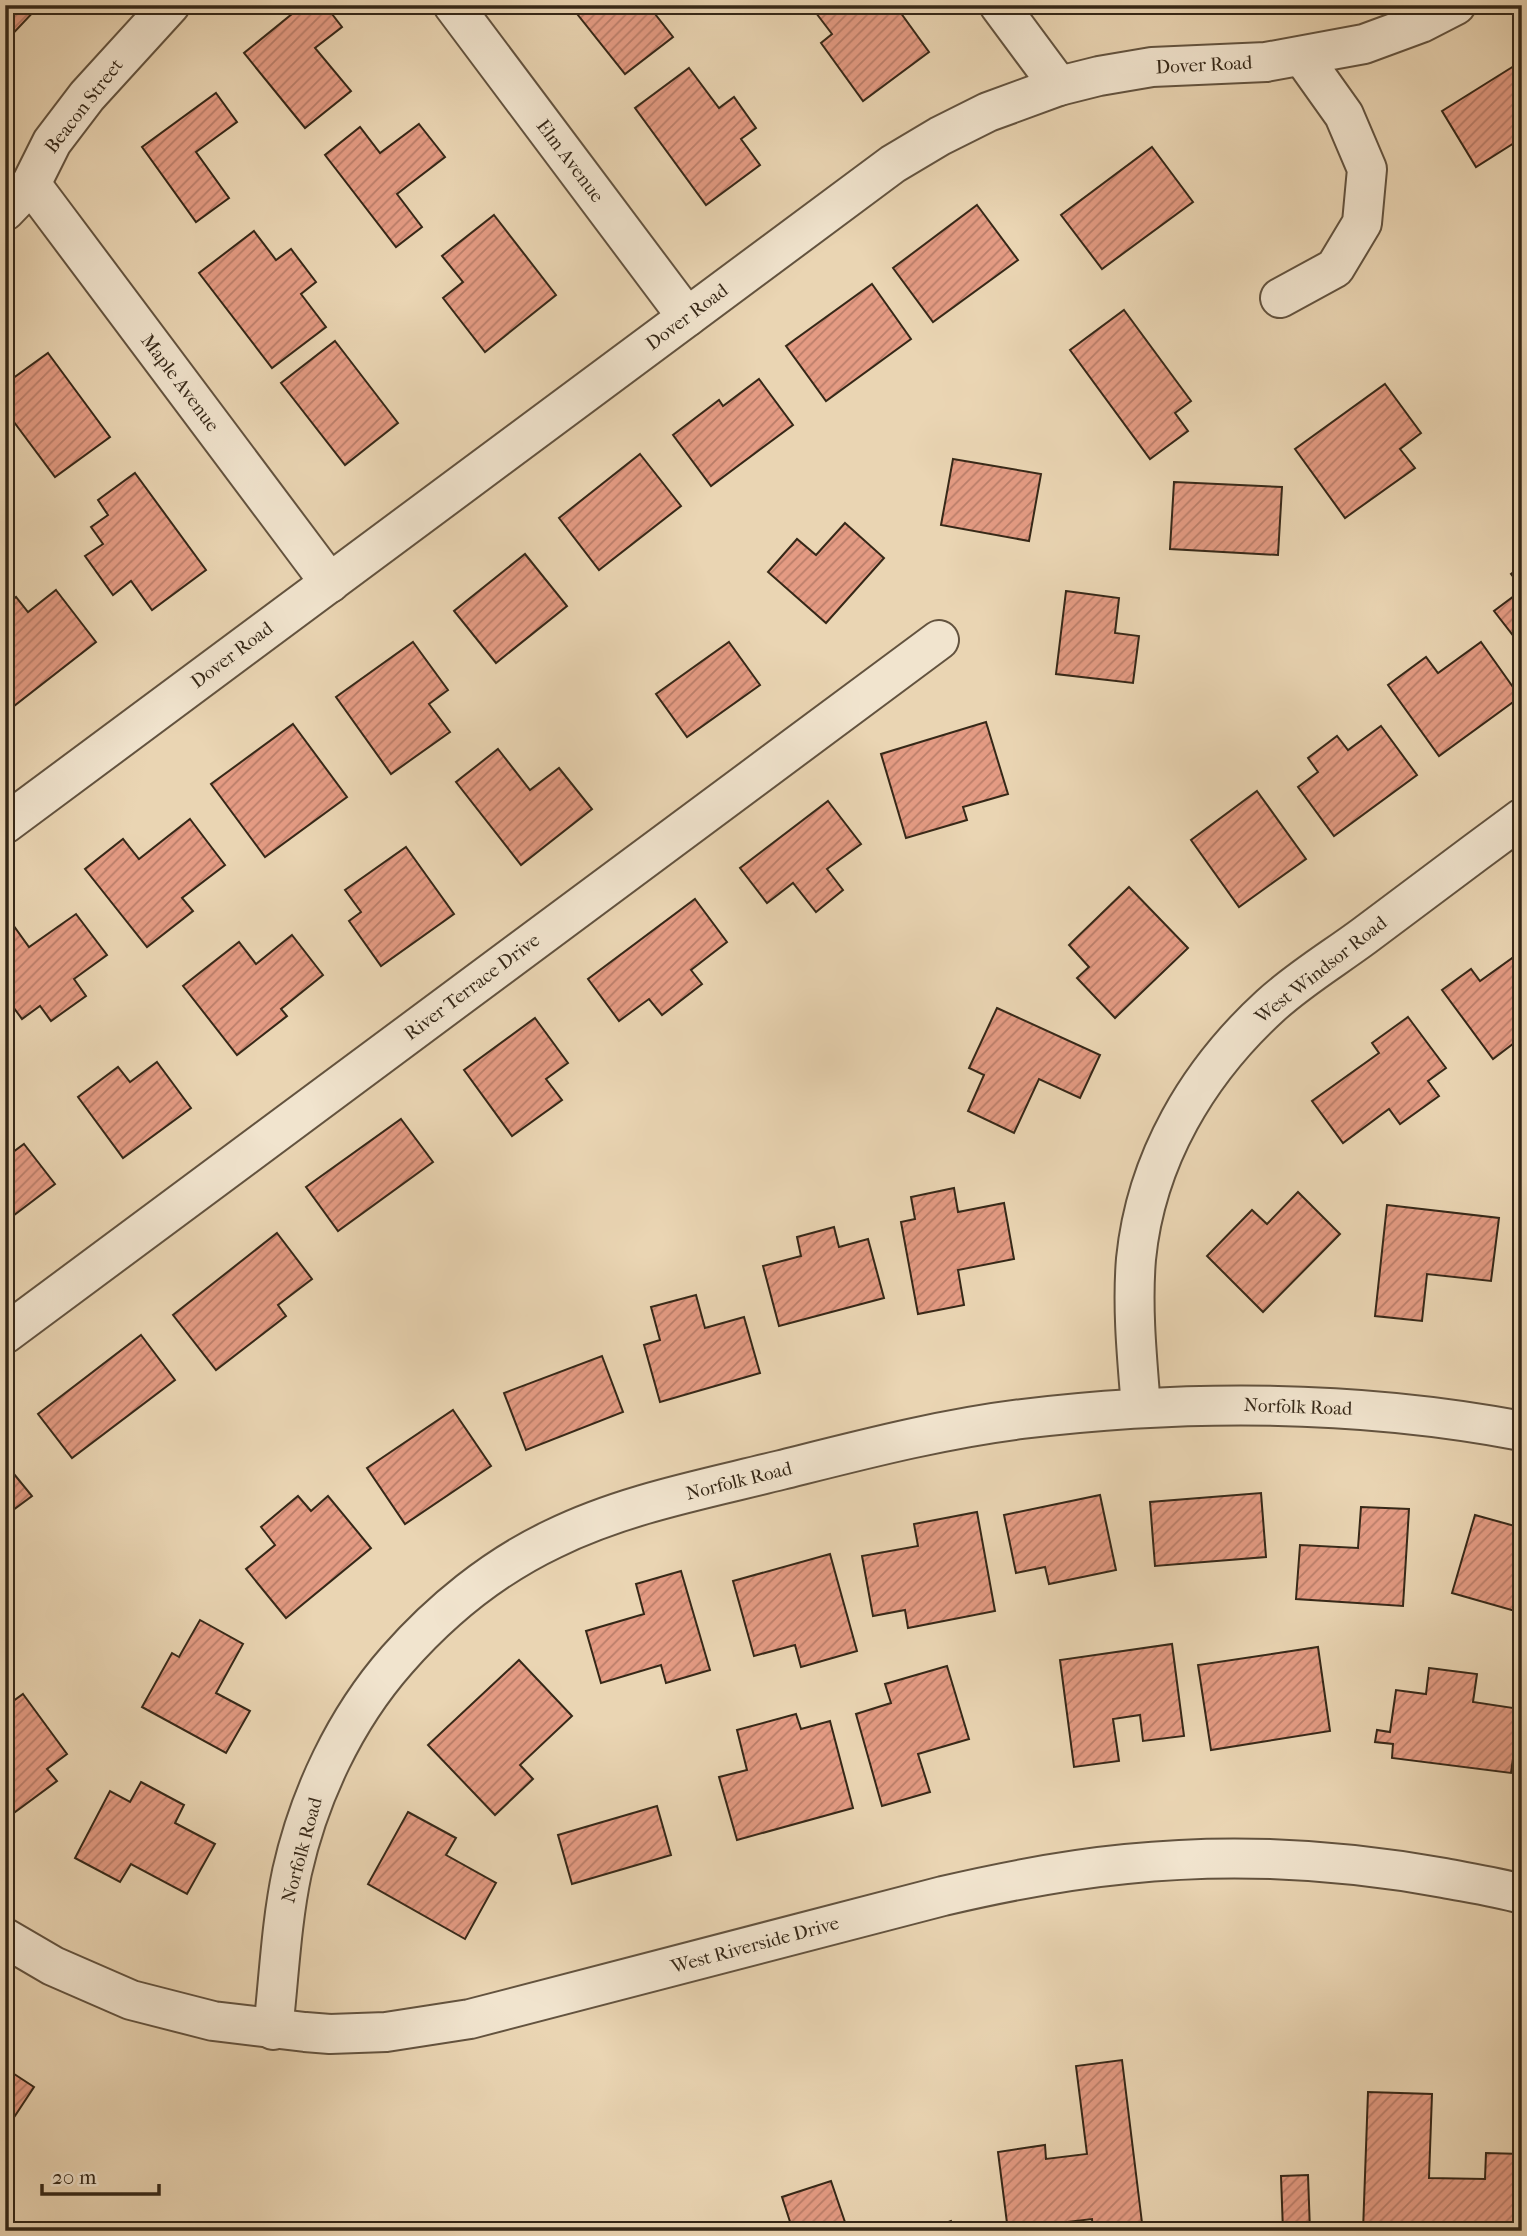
<svg xmlns="http://www.w3.org/2000/svg" width="1527" height="2236" viewBox="0 0 1527 2236" font-family="'IM FELL French Canon',serif">
  <style>
    .building { fill: url(#building-hatch); stroke: #362818; stroke-width: 2 }
    .lines { fill: none; stroke-linecap: round; stroke-linejoin: round }
    .minor-casing { stroke: #63533f; stroke-width: 42 }
    .minor { stroke: #f1e4ce; stroke-width: 38 }
    .labels { text-anchor: middle; dominant-baseline: central; stroke-width: 5; stroke-linejoin: round; paint-order: stroke }
    .street-label { font-size: 19px; fill: #362818; stroke: #f1e4ce }
  </style>
  <defs>
    <pattern id="building-hatch" width="6" height="6" patternUnits="userSpaceOnUse" patternTransform="scale(1.75)"><rect width="6" height="6" fill="#e49b83"/><path d="M-1 1l2-2M0 6l6-6M5 7l2-2" fill="none" stroke="#ba7e6a"/></pattern>
  </defs>
  <rect width="100%" height="100%" fill="#ead5b3"/>
  <filter id="stains"><feTurbulence type="fractalNoise" baseFrequency=".00286" numOctaves="4"/><feColorMatrix values="0 0 0 0 .2 0 0 0 0 .09 0 0 0 0 .02 0 0 0 .5 -.17"/></filter>
  <radialGradient id="worn" r=".72"><stop offset=".6" stop-color="#630" stop-opacity="0"/><stop offset="1" stop-color="#630" stop-opacity=".3"/></radialGradient>
  <g class="building">
    <polygon points="5,5 39,6 5,42"/>
    <polygon points="303,5 325,5 342,27 315,48 351,91 305,128 244,53"/>
    <polygon points="570,5 648,5 673,37 625,74"/>
    <polygon points="810,5 895,5 929,52 863,101 821,43 832,34"/>
    <polygon points="1522,61 1522,138 1476,167 1442,111"/>
    <polygon points="689,68 719,108 734,97 756,128 741,139 760,165 706,205 635,108"/>
    <polygon points="216,93 237,122 196,152 229,198 196,222 142,147"/>
    <polygon points="419,124 445,157 397,194 422,227 396,247 325,155 360,127 380,153"/>
    <polygon points="1152,147 1193,202 1102,269 1061,215"/>
    <polygon points="977,205 1018,260 933,322 893,268"/>
    <polygon points="494,215 556,295 485,352 443,298 463,282 442,256"/>
    <polygon points="254,231 276,260 291,249 316,282 301,294 326,327 272,368 199,273"/>
    <polygon points="872,284 911,339 826,401 786,346"/>
    <polygon points="1124,310 1191,401 1175,413 1188,431 1150,459 1070,350"/>
    <polygon points="335,341 398,423 345,465 281,383"/>
    <polygon points="48,353 110,437 55,477 5,410 5,384"/>
    <polygon points="759,379 793,425 711,486 673,435 719,400 723,406"/>
    <polygon points="1385,384 1421,433 1400,449 1415,468 1345,518 1295,449"/>
    <polygon points="640,454 681,506 599,570 559,518"/>
    <polygon points="953,459 1041,474 1029,541 941,525"/>
    <polygon points="135,473 206,570 152,610 131,581 113,595 85,556 103,544 91,527 108,515 98,500"/>
    <polygon points="1174,482 1282,487 1278,555 1170,549"/>
    <polygon points="845,523 884,558 826,623 768,572 797,539 816,555"/>
    <polygon points="525,554 567,606 496,663 454,611"/>
    <polygon points="1522,566 1522,588 1511,574"/>
    <polygon points="56,590 96,642 14,706 5,695 5,606 16,597 28,612"/>
    <polygon points="1522,590 1522,647 1494,611"/>
    <polygon points="1066,591 1119,598 1115,633 1139,636 1133,683 1056,674"/>
    <polygon points="413,642 448,690 429,704 450,732 391,774 336,697"/>
    <polygon points="729,642 760,685 687,737 656,694"/>
    <polygon points="1481,642 1520,697 1439,756 1388,685 1426,657 1438,673"/>
    <polygon points="986,722 1008,794 963,807 967,820 906,838 881,754"/>
    <polygon points="293,724 347,797 265,857 211,784"/>
    <polygon points="1381,726 1417,775 1334,836 1298,787 1318,772 1308,758 1337,736 1348,750"/>
    <polygon points="498,749 530,790 559,768 592,809 521,865 456,782"/>
    <polygon points="1257,791 1306,859 1239,907 1191,840"/>
    <polygon points="828,801 861,844 827,869 843,890 816,912 793,883 767,903 740,868"/>
    <polygon points="190,819 225,865 182,898 193,911 147,947 85,869 123,839 139,859"/>
    <polygon points="406,847 454,914 381,966 349,921 361,912 345,890"/>
    <polygon points="1129,887 1188,948 1115,1018 1077,978 1089,967 1069,945"/>
    <polygon points="695,899 727,942 691,970 702,984 662,1015 649,999 619,1021 588,979"/>
    <polygon points="76,914 107,955 74,979 86,996 51,1021 40,1006 22,1019 5,996 5,926 11,922 29,947"/>
    <polygon points="292,935 323,975 281,1009 287,1016 237,1055 183,986 239,942 256,964"/>
    <polygon points="1522,951 1522,1037 1493,1059 1442,990 1471,969 1480,981"/>
    <polygon points="997,1008 1100,1055 1080,1098 1039,1079 1014,1133 968,1111 984,1075 969,1068"/>
    <polygon points="1408,1017 1446,1068 1428,1081 1439,1096 1400,1124 1389,1109 1343,1143 1312,1101 1379,1053 1372,1043"/>
    <polygon points="535,1018 568,1063 546,1079 562,1100 512,1136 464,1070"/>
    <polygon points="157,1062 191,1108 123,1158 78,1097 118,1067 130,1082"/>
    <polygon points="401,1119 433,1162 338,1231 306,1187"/>
    <polygon points="24,1144 55,1184 5,1222 5,1158"/>
    <polygon points="954,1188 958,1212 1004,1203 1014,1259 958,1270 964,1305 918,1314 901,1222 915,1219 911,1197"/>
    <polygon points="1298,1192 1340,1234 1263,1312 1207,1256 1252,1210 1267,1224"/>
    <polygon points="1387,1205 1499,1218 1491,1281 1427,1274 1422,1321 1375,1316"/>
    <polygon points="834,1227 839,1247 868,1239 884,1298 779,1326 763,1266 801,1256 797,1237"/>
    <polygon points="277,1233 312,1279 278,1305 286,1316 216,1370 173,1315"/>
    <polygon points="696,1295 705,1328 744,1317 760,1373 660,1402 644,1345 660,1340 651,1307"/>
    <polygon points="141,1335 175,1380 72,1458 38,1414"/>
    <polygon points="602,1356 623,1412 526,1450 504,1393"/>
    <polygon points="453,1410 491,1466 405,1524 367,1468"/>
    <polygon points="5,1463 32,1496 5,1516"/>
    <polygon points="1261,1493 1266,1557 1155,1566 1150,1502"/>
    <polygon points="1100,1495 1116,1570 1049,1584 1045,1567 1016,1573 1004,1515"/>
    <polygon points="298,1496 311,1511 328,1496 371,1548 286,1618 246,1569 275,1545 261,1527"/>
    <polygon points="1361,1507 1409,1509 1403,1606 1296,1599 1300,1545 1358,1548"/>
    <polygon points="977,1512 995,1611 908,1628 905,1610 873,1616 862,1556 918,1546 914,1524"/>
    <polygon points="1475,1515 1522,1528 1522,1613 1452,1593"/>
    <polygon points="830,1554 857,1651 801,1667 795,1645 754,1656 733,1581"/>
    <polygon points="681,1571 710,1670 666,1683 661,1665 601,1683 586,1631 644,1614 636,1584"/>
    <polygon points="200,1620 243,1644 216,1693 250,1711 226,1753 142,1707 172,1653 179,1657"/>
    <polygon points="1172,1644 1184,1736 1143,1741 1140,1715 1113,1719 1119,1761 1074,1767 1060,1660"/>
    <polygon points="1318,1647 1330,1731 1211,1750 1198,1665"/>
    <polygon points="519,1660 572,1716 520,1765 533,1779 495,1815 428,1745"/>
    <polygon points="947,1666 969,1739 918,1754 930,1792 882,1806 856,1714 891,1703 885,1684"/>
    <polygon points="1429,1668 1477,1674 1473,1702 1520,1709 1511,1773 1392,1758 1393,1744 1375,1742 1377,1730 1390,1732 1396,1690 1426,1694"/>
    <polygon points="23,1694 67,1754 47,1769 57,1781 11,1815 5,1806 5,1707"/>
    <polygon points="796,1714 801,1729 830,1721 853,1808 737,1840 719,1777 747,1770 737,1730"/>
    <polygon points="141,1782 184,1805 175,1823 215,1844 187,1894 131,1864 120,1882 75,1858 110,1791 130,1802"/>
    <polygon points="657,1806 671,1855 572,1884 558,1835"/>
    <polygon points="408,1812 456,1838 446,1855 496,1883 465,1939 368,1884"/>
    <polygon points="1122,2060 1143,2231 1093,2231 1092,2219 1049,2224 1050,2231 1008,2231 998,2152 1045,2145 1046,2159 1087,2154 1076,2066"/>
    <polygon points="5,2068 34,2087 5,2131"/>
    <polygon points="1368,2092 1432,2094 1429,2178 1485,2179 1486,2153 1522,2154 1522,2231 1363,2231"/>
    <polygon points="1308,2175 1310,2231 1283,2231 1281,2176"/>
    <polygon points="831,2181 848,2231 793,2231 782,2197"/>
    <polygon points="951,2221 955,2231 924,2231"/>
  </g>
  <g class="lines">
    <defs>
      <g id="minor">
        <polyline points="453,5 687,317"/>
        <polyline points="999,5 1059,86"/>
        <polyline points="31,184 330,583"/>
        <polyline points="5,211 31,184 52,142 87,96 170,5"/>
        <polyline points="1280,298 1335,268 1362,223 1367,169 1344,115 1302,56"/>
        <polyline points="5,824 893,164 940,136 988,112 1059,86 1099,76 1152,67 1266,62 1364,44 1421,23 1456,5"/>
        <polyline points="5,1334 939,640"/>
        <path d="M1141,1407C1137,1358 1132,1308 1136,1259C1146,1159 1198,1072 1270,1006C1298,980 1333,959 1364,936C1416,897 1469,857 1522,818"/>
        <path d="M5,1938L53,1966L131,2000L213,2021L305,2032L330,2034L386,2032L470,2019L943,1896C1003,1882 1064,1870 1126,1864C1231,1853 1340,1859 1444,1878C1470,1883 1496,1887 1522,1894"/>
        <path d="M273,2030C279,1978 281,1924 292,1872C309,1796 345,1719 397,1660C440,1611 494,1567 553,1539C624,1504 705,1489 781,1470C861,1450 941,1429 1022,1419C1188,1399 1358,1400 1522,1431"/>
      </g>
    </defs>
    <use href="#minor" class="minor-casing"/>
    <use href="#minor" class="minor"/>
  </g>
  <g class="labels">
    <g class="street-label">
      <text transform="translate(1204 65) rotate(-3)">Dover Road</text>
      <text transform="translate(84 106) rotate(-52)">Beacon Street</text>
      <text transform="translate(570 161) rotate(53)">Elm Avenue</text>
      <text transform="translate(687 317) rotate(-37)">Dover Road</text>
      <text transform="translate(180 383) rotate(53)">Maple Avenue</text>
      <text transform="translate(232 655) rotate(-37)">Dover Road</text>
      <text transform="translate(1321 970) rotate(-38)">West Windsor Road</text>
      <text transform="translate(472 987) rotate(-37)">River Terrace Drive</text>
      <text transform="translate(1298 1407) rotate(2)">Norfolk Road</text>
      <text transform="translate(739 1481) rotate(-14)">Norfolk Road</text>
      <text transform="translate(302 1850) rotate(-75)">Norfolk Road</text>
      <text transform="translate(755 1945) rotate(-15)">West Riverside Drive</text>
    </g>
  </g>
  <rect width="1527" height="2236" fill="none" stroke="#ead5b3" stroke-width="28"/>
  <rect x="7" y="7" width="1513" height="2222" fill="none" stroke="#362818" stroke-width="3.5"/>
  <rect x="14" y="14" width="1499" height="2208" fill="none" stroke="#362818" stroke-width="2"/>
  <path d="M42 2184v10h117v-10" fill="none" stroke="#362818" stroke-width="3.5"/>
  <text x="52" y="2184" font-size="21" fill="#362818" stroke="#f1e4ce" stroke-width="5" paint-order="stroke">20 m</text>
  <rect width="100%" height="100%" filter="url(#stains)"/>
  <rect width="100%" height="100%" fill="url(#worn)"/>
</svg>
